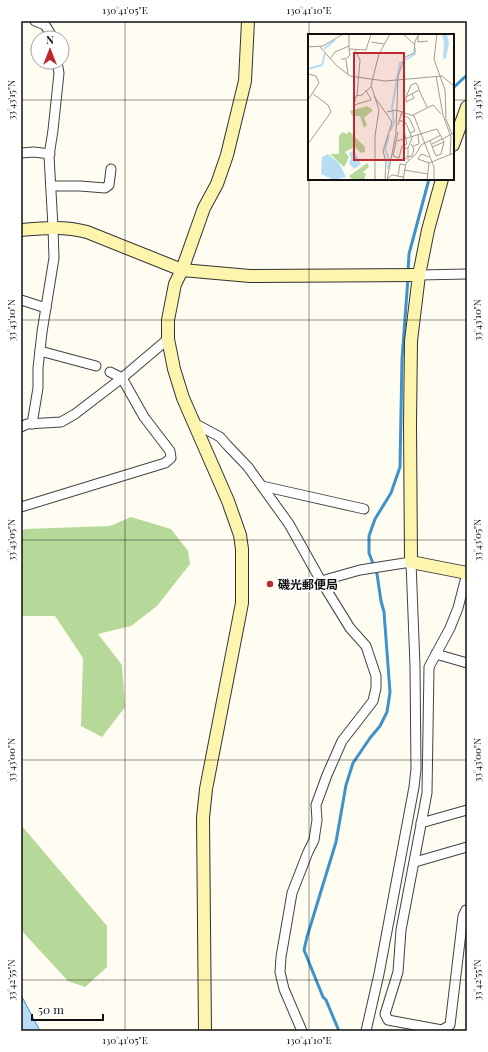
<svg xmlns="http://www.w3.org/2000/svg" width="488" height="1052" viewBox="0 0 488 1052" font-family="'Playfair Display','Noto Sans JP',serif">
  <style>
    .forest { fill: #b6d99a }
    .water { fill: #b7ddf5; stroke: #3f92ca }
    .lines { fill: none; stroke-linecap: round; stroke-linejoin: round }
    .stream { stroke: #3f92ca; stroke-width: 3 }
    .street-casing { stroke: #424242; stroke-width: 11 }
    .secondary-casing { stroke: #313131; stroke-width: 14 }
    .street { stroke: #fff; stroke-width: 9 }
    .secondary { stroke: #fdf4ae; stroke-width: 12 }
    .ticks { fill: none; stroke: #0f0f0f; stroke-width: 1; stroke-opacity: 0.45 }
    .poi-dot { fill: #bc2930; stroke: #fff; stroke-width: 1.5 }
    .labels { text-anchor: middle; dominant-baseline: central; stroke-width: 4; stroke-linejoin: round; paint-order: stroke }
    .poi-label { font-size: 12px; font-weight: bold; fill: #0f0f0f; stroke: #fff; text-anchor: start }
    .inset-river { fill: none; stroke: #b7ddf5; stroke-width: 2 }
    .inset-road { fill: none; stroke: #9f9d97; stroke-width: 1 }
    .view { fill: #bc2930; fill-opacity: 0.15; stroke: #bc2930; stroke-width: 2 }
    .inset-edge { fill: none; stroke: #0f0f0f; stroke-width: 2 }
    .neatline { fill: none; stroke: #0f0f0f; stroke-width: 1.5 }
    .ticks-label { font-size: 10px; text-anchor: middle; fill: #0f0f0f }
  </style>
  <rect width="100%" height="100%" fill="#fffcf1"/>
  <g class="forest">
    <polygon points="131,517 171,529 188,551 190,564 157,606 131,626 98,634 122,665 125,707 102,737 81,726 83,658 55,616 21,616 21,531 25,529 110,526"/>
    <polygon points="21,825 107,926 107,967 85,987 68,981 21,930"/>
  </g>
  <polygon class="water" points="21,995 40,1031 21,1031"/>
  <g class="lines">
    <g class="stream">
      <polyline points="453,88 467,75"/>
      <polyline points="408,272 409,254 429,179"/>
      <polyline points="339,1031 326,1000 323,997 304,950 307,937 336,842 346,785 353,763 370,738 380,726 387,712 390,692 384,612 381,601 377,574 369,553 369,536 375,519 391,493 400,467 402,359 408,278"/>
    </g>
    <defs>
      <g id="street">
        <polyline points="35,21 45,25 53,38"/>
        <polyline points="21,153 34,152 50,154"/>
        <polyline points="51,186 80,186 105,188 109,185 111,169"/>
        <polyline points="419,275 467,274"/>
        <polyline points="21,300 46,308"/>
        <polyline points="40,351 96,366"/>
        <polyline points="194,423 220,437 227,445 248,467 289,524 321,581 350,628 366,646 376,676 376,688 373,701 342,741 327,775 316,805 317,820 314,840 308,852 292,893 281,957 280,972 284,989 302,1031"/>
        <polyline points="32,424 38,388 38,368 42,332 54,258 53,227 49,156 53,130 59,73 57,62"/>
        <polyline points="21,427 27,424 61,422 75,414 122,378 168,339"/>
        <polyline points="262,486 364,509"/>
        <polyline points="21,507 165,463 171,458 170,451 144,417 122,378 110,372"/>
        <polyline points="467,573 458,608 450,628 429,667 427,793 401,930 398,972 385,1014 388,1020 442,1030 450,1025 463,916 466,910 467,910"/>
        <polyline points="321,581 360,570 411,562 415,666 416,769 414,787 379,974 366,1031"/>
        <polyline points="436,654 467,663"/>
        <polyline points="421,823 467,810"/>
        <polyline points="415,862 467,847"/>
      </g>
      <g id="secondary">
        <polyline points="453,145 467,107"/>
        <polyline points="442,179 428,230 419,275 411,341 410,424 411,562 467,573"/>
        <path d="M21,230C44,228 65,226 87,232L182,270L250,276L419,275"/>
        <polyline points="205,1031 203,818 206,789 242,603 242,549 240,535 228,501 183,398 174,369 168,339 168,320 175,284 182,270 204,208 217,184 227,155 245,81 248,21"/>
      </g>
    </defs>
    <use href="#street" class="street-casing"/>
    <use href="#secondary" class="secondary-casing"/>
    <use href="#street" class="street"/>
    <use href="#secondary" class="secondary"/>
  </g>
  <path class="ticks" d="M125,21V1031M309,21V35M21,100H309M453,100H467M309,179V1031M21,320H467M21,540H467M21,760H467M21,980H467"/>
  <circle class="poi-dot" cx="270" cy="584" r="4"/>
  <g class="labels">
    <g class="poi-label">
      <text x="278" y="584">磯光郵便局</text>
    </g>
  </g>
  <g transform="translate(308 34)">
    <rect width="146" height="146" fill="#fffcf1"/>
    <path d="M59,72L65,76L56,84L59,91L56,94L52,82H44L42,77ZM41,97L57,113V118L53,119L47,113L37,118L41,123L36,133L22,120H31V102L34,98L39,100ZM59,129L61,133L55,138L58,140L56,146L44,145L41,142Z" fill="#b6d99a"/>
    <path d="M134,0H139L141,9L138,24L135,25L136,9ZM46,116L53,130L46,135L41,129L43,124L41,119ZM20,120L31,129L38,143L26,146L13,140L14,123Z" fill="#b7ddf5"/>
    <path class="inset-river" d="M16,15L27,6M0,35L14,31L17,19M82,97L86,89L84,73L92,29L107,20V14M80,135L81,125L77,116L81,100"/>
    <path class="inset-road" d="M41,0V15L58,16L63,0M59,0H72M95,0L106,10M129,0L126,25L137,56L138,85L144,100M110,2V8L120,7M63,8L76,10M0,13L15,12L35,0M12,13L29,32L42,42L77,47L134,42L146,52M47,16L52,26L49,62M22,25L27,18L41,12M33,25H38L42,21L41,15M38,26L40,40M0,40L8,42L11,49L0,66M128,42L135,81L143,103L142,121M146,52V65M111,56L98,63L103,51L108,49L110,52L111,56L119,73M57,57H58L63,65V66L46,71L48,62L54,61L58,57L63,53M66,62L84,88L75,117L78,128L77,146M98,63V68L106,64L104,60M79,78L88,76L106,82L126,133V146M93,80L101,84L107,97L102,99M105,81L125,71L133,80M91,86L98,89L104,104L100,114V126M90,91L94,77M90,98L85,122L91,124L94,112L99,110L95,91L98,89M89,107L129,95L136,108L133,120L128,122L122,107M0,110L23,78L20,71L5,60M124,110L146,99M105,112L111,110L110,101M124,113L136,108M98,123L104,122L106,115L103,110M121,123L113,120L110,125L121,129M98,124L95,127L97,114H100M96,136L120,140M90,142L92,130L97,131M79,145L84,141L95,143M67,146V102L71,76L63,51L71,20L82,0M79,146L88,99L90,42L97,23L106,19L107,7L111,0M95,146L98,129L108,120L113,111L133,101M119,146L121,129L146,119"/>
    <path class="view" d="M46,19H96V126H46Z"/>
    <rect width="146" height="146" class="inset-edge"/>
  </g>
  <rect width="488" height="1052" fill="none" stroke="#ffffff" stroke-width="44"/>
  <g transform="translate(50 50)"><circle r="19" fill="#ffffff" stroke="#9f9f9f"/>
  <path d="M0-3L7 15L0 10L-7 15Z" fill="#bc2930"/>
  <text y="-6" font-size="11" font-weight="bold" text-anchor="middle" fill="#0f0f0f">N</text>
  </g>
  <path d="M32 1014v6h71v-6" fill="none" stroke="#0f0f0f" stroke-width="2"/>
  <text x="38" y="1014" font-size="12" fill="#0f0f0f" stroke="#ffffff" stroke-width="3" paint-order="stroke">50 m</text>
  <rect x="22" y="22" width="444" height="1008" class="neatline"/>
  <g class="ticks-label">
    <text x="125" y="14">130°41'05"E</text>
    <text x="309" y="14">130°41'10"E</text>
    <text transform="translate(11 100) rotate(-90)" y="4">33°43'15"N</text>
    <text transform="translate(477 100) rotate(-90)" y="4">33°43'15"N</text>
    <text transform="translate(11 320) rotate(-90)" y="4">33°43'10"N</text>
    <text transform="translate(477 320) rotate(-90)" y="4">33°43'10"N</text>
    <text transform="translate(11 540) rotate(-90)" y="4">33°43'05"N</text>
    <text transform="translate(477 540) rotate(-90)" y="4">33°43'05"N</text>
    <text transform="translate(11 760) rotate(-90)" y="4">33°43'00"N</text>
    <text transform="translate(477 760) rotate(-90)" y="4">33°43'00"N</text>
    <text transform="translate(11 980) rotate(-90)" y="4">33°42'55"N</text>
    <text transform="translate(477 980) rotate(-90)" y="4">33°42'55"N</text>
    <text x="125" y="1044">130°41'05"E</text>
    <text x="309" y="1044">130°41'10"E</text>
  </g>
</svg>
